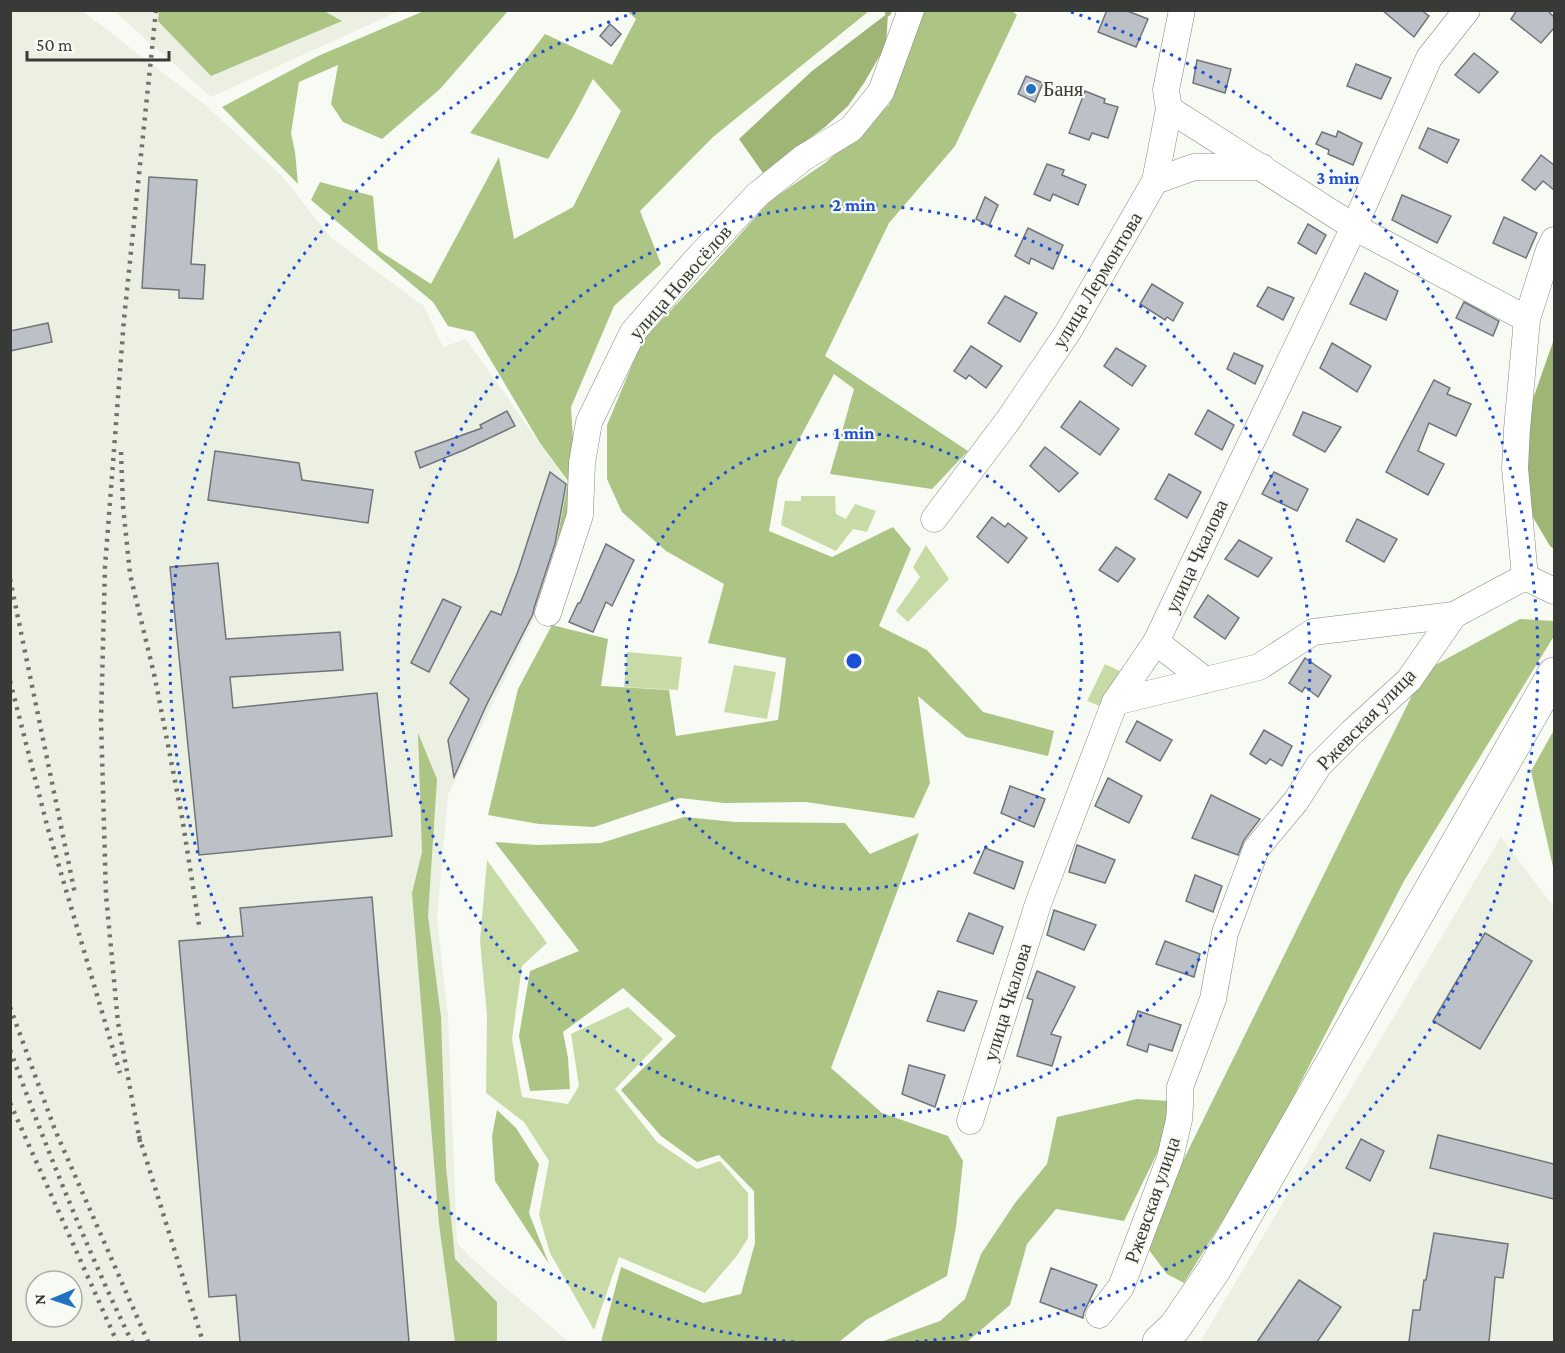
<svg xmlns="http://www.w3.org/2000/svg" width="1565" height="1353" viewBox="0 0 1565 1353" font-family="'Crimson Pro',serif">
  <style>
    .built { fill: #ebf0e2; fill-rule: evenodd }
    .green { fill: #c8dba7 }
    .forest { fill: #acc484 }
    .water { fill: #9eb575 }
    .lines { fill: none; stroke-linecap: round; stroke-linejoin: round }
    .stream { stroke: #9eb575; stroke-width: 6 }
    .building { fill: #bcc1c7; stroke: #70757a; stroke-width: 1.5 }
    .minor-casing { stroke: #858881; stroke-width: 27 }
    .major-casing { stroke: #858881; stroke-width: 34 }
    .minor { stroke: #fff; stroke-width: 26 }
    .major { stroke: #fff; stroke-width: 33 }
    .rail { stroke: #6f726d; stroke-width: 4.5; stroke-dasharray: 3 6; stroke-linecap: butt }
    .ring { fill: none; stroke: #1d4ed8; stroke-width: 3; stroke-dasharray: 3 6 }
    .poi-dot { fill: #2372c1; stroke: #f8fbf3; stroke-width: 2 }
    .labels { text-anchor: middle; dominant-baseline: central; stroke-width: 4.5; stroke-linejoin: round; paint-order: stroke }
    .poi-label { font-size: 20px; fill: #383a37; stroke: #f8fbf3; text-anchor: start }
    .street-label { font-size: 20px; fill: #383a37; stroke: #f8fbf3 }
    .centre { fill: #1d4ed8; stroke: #f8fbf3; stroke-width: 3 }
    .ring-label { font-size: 18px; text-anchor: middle; font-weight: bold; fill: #1d4ed8; stroke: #f8fbf3; stroke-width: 4.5; stroke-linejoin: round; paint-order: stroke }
  </style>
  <rect width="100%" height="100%" fill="#f8fbf3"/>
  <g class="built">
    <path d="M10,11H82L203,103L282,176L331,238L424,306L443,347L466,339L567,482L548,590L448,795L437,918L448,1016L457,1243L472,1259L569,1342H11ZM36,1281H72V1317H36Z"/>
    <polygon points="114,11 399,11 211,97"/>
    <polygon points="1501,837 1554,907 1554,1342 1200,1342"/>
  </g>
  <g class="green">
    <polygon points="801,496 835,496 836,514 846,519 855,504 876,511 867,532 853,529 836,551 781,525 785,501 801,501"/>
    <polygon points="926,545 949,579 908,622 896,611 920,577 913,567"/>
    <polygon points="627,652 682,657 678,690 624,687"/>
    <polygon points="1105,664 1122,672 1104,708 1087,701"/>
    <polygon points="734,665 776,672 767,719 724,712"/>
    <polygon points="487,860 547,943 522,966 512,1039 522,1097 568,1104 579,1086 571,1034 628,1007 663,1039 615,1089 657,1142 697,1169 720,1161 748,1193 748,1238 736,1257 705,1293 619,1257 594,1330 550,1253 539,1215 549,1161 524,1122 486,1093 487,1015 480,941"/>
  </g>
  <g class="forest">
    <polygon points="159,11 324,11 342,21 211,76 158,21"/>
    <polygon points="424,11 508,11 440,89 382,139 343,122 331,104 338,65 299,82 291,133 295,152 298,184 222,107 318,56"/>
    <polygon points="627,11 869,11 713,137 640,211 661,264 614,306 571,407 576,486 548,588 568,481 540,443 474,332 448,326 433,302 311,200 320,182 373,196 378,250 431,284 499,157 514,239 573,207 621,111 593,79 574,115 548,159 470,133 545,34 612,65 636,19"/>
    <polygon points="922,11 1012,11 1017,15 955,146 889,223 825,356 968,451 932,489 830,474 854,389 834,374 778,479 769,531 832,557 893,527 911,549 879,626 927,650 983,712 1054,731 1048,756 966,737 918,696 930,783 914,818 806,802 724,803 680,798 594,827 539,824 488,815 518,689 552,625 608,639 601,686 669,690 676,736 778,720 786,658 708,643 724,584 666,551 622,512 607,479 607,425 642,341 702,277 771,200 825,163 889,105"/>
    <polygon points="1520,619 1554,621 1554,636 1404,881 1265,1152 1184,1283 1167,1274 1143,1242 1424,671"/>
    <polygon points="1554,730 1554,871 1531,771"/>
    <polygon points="418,733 437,779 428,916 441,1017 446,1166 455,1259 497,1302 497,1342 455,1342 439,1224 412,893 422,852"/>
    <polygon points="684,817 735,822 845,823 870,854 919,833 831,1068 882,1113 948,1136 963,1161 956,1227 947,1276 866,1320 839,1342 601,1342 621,1267 703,1303 741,1294 755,1243 754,1191 719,1155 697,1162 661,1136 621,1090 676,1036 623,988 563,1032 568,1058 570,1089 530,1091 519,1036 530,971 579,951 495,842 537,845 601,843"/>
    <polygon points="1137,1099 1169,1101 1165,1137 1124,1221 1056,1209 1027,1244 1010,1305 967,1342 881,1342 940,1321 965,1299 981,1254 1015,1203 1047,1164 1057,1117"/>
    <polygon points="497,1110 516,1128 539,1164 529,1213 549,1264 495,1181 492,1136"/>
  </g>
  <g class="water">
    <polygon points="888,13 886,45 864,83 848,106 825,127 763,173 739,139 812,71"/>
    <polygon points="1554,339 1554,549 1550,546 1528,509 1527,416"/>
  </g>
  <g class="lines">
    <polyline class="stream" points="888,13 889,10"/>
  </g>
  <g class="building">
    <polygon points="1107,10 1125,10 1148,19 1136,47 1098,32"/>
    <polygon points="1382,10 1421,10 1429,16 1414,37"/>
    <polygon points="1517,10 1547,10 1554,17 1554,28 1541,43 1511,19"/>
    <polygon points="610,24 621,34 611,46 600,36"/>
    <polygon points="1474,53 1498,72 1479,93 1455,75"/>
    <polygon points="1197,60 1231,69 1225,93 1193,83"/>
    <polygon points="1356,64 1391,78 1381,99 1347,86"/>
    <polygon points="1026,76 1043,83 1035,102 1018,94"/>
    <polygon points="1085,91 1105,99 1104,103 1118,107 1108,138 1092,133 1089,140 1069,133"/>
    <polygon points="1428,128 1459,140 1447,163 1419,148"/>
    <polygon points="1338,131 1362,143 1353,165 1328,154 1329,150 1316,144 1322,132 1336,137"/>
    <polygon points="1541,155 1554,165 1554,190 1543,181 1535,190 1522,180"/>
    <polygon points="1047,164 1064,170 1062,175 1086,185 1078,205 1053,194 1050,201 1034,194"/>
    <polygon points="149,177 197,180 191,264 205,265 203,299 179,298 179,290 142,288"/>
    <polygon points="1402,195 1451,216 1437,243 1392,220"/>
    <polygon points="985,197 998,205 989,226 976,219"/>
    <polygon points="1504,217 1537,233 1526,258 1493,243"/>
    <polygon points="1308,224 1326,235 1316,254 1298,243"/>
    <polygon points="1028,228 1063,245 1053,269 1031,258 1029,264 1015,256"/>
    <polygon points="1365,273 1398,291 1386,320 1350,304"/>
    <polygon points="1152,284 1183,303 1173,321 1167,317 1165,320 1140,304"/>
    <polygon points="1268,287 1294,298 1283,320 1257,306"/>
    <polygon points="1005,296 1037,313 1020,342 988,323"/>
    <polygon points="1464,302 1499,321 1493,336 1456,318"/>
    <polygon points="48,323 52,342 10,351 10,331"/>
    <polygon points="1332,343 1371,366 1357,392 1320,368"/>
    <polygon points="971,346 1002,366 986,388 969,375 966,379 954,371"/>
    <polygon points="1116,348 1146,366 1132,386 1104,366"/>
    <polygon points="1234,353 1263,366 1255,384 1227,369"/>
    <polygon points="1434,380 1450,388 1447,394 1471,404 1456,436 1429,423 1418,451 1444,464 1428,495 1386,472"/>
    <polygon points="1080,401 1119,429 1100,455 1061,427"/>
    <polygon points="1208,410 1234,425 1222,450 1195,434"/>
    <polygon points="507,411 515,426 464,450 420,468 415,452 482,428 480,425"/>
    <polygon points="1303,412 1341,427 1325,452 1293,435"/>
    <polygon points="1045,447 1078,473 1059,492 1030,466"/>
    <polygon points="215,451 299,463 302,480 373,490 368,523 208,500"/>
    <polygon points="550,472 566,484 555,544 534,608 533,614 486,706 454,777 448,740 469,699 450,683 491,611 501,615 518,571"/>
    <polygon points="1274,472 1308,489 1297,511 1262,494"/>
    <polygon points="1169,474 1201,492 1187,518 1155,499"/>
    <polygon points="992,517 1005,527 1008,523 1027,538 1008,563 977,537"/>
    <polygon points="1357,519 1397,539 1384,562 1346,541"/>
    <polygon points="1239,540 1272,558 1258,577 1225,559"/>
    <polygon points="606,544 634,560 612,606 606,602 593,632 569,622 578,603 580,603"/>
    <polygon points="1116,547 1135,559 1118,582 1099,570"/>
    <polygon points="218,563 226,639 340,632 343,670 230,677 233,708 377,693 392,836 199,855 170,567"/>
    <polygon points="1208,595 1239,618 1225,639 1194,617"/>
    <polygon points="443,599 461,607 429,672 411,663"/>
    <polygon points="1305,658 1331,676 1318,697 1305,687 1302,692 1289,683"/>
    <polygon points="1137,721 1172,740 1160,761 1126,742"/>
    <polygon points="1264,730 1292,746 1282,766 1270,759 1266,764 1250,754"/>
    <polygon points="1108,778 1142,796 1129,823 1095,806"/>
    <polygon points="1010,786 1045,799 1034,827 1001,813"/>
    <polygon points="1211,795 1260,819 1244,840 1238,855 1192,838"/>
    <polygon points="1077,845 1115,860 1105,883 1069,872"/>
    <polygon points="985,848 1023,862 1014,889 974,873"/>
    <polygon points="1195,875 1222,886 1213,912 1186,901"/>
    <polygon points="372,897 409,1342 240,1342 236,1295 209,1297 179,941 243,936 240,908"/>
    <polygon points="1054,910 1096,925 1084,950 1047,935"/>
    <polygon points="969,913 1003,927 993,954 957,941"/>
    <polygon points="1485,933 1532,961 1480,1049 1433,1021"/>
    <polygon points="1165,941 1200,954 1194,977 1156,964"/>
    <polygon points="1037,971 1075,987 1051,1034 1061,1037 1052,1066 1017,1056 1033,1000 1027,998"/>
    <polygon points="938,991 977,1001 964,1031 927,1021"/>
    <polygon points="1138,1011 1181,1025 1172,1051 1149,1044 1147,1052 1127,1045"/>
    <polygon points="909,1065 945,1075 935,1107 902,1094"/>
    <polygon points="1438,1135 1554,1164 1554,1199 1430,1168"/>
    <polygon points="1361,1139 1384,1151 1370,1181 1346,1168"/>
    <polygon points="1434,1233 1508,1244 1503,1278 1495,1277 1489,1342 1409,1342 1413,1310 1420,1310 1424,1280 1426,1280"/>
    <polygon points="1051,1268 1097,1285 1084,1312 1083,1318 1040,1302"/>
    <polygon points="1299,1280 1341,1307 1317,1342 1257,1342"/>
  </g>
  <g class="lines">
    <defs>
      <g id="minor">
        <polyline points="1169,109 1354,227 1527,319"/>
        <polyline points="1155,181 1194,167 1262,167"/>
        <polyline points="934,519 1009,419 1068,332 1155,181 1169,109 1166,90 1182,10"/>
        <polyline points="1525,577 1554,591"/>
        <polyline points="548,613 580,515 582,463 589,422 633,332 694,262 757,195 803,158 851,129 881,92 911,10"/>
        <polyline points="1156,642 1205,680"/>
        <polyline points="1115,702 1259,667 1313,632 1454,615"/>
        <polyline points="970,1121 1038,904 1115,702 1156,642 1354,227 1429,58 1467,10"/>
        <polyline points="1099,1315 1121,1287 1170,1158 1179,1120 1180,1106 1180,1087 1213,999 1225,933 1256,849 1296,801 1319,765 1352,732 1409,680 1454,615 1525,577 1515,468 1517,429 1527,319 1549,250 1554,240"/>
      </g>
      <polyline id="major" points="1159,1342 1175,1327 1214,1270 1554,674"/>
    </defs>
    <use href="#minor" class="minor-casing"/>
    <use href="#major" class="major-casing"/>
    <use href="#minor" class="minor"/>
    <use href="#major" class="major"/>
    <g class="rail">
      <polyline points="121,452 123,506 130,574 155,678 182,817 199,925"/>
      <polyline points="10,579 75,894"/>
      <polyline points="10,681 48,829 120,1073"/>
      <polyline points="10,1007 55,1130 148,1342"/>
      <path d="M10,1050C47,1149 86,1248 132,1342"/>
      <polyline points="10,1103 117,1342"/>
      <polyline points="139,1136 203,1342"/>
      <polyline points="140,1142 118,1023 106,895 101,720 105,567 124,319 156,10"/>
    </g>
  </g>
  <g class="ring">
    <circle cx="854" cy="661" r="228"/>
    <circle cx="854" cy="661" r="456"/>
    <path d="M794 1342A684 684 0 0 1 637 12M1071 12A684 684 0 0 1 914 1342"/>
  </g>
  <circle class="poi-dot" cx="1031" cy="89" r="6"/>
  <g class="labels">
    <g class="poi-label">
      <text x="1043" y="89">Баня</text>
    </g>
    <g class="street-label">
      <text transform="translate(1097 280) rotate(-59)">улица Лермонтова</text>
      <text transform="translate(680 282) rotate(-49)">улица Новосёлов</text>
      <text transform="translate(1196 556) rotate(-65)">улица Чкалова</text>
      <text transform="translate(1366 719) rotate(-46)">Ржевская улица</text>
      <text transform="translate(1007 1002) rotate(-73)">улица Чкалова</text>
      <text transform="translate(1152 1200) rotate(-71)">Ржевская улица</text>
    </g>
  </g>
  <circle cx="854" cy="661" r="9" class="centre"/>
  <g class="ring-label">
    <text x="1338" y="184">3 min</text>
    <text x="854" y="211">2 min</text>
    <text x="854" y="439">1 min</text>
  </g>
  <rect width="1565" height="1353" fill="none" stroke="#383a37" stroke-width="24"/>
  <g transform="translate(54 1299) rotate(268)"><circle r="28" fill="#f8fbf3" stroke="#abaea8" stroke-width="1.5"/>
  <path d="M0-4.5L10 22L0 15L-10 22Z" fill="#2372c1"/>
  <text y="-9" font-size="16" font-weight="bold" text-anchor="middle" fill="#383a37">N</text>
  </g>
  <path d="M27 51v9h142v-9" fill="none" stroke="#383a37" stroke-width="3"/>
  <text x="36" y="51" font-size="18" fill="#383a37" stroke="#f8fbf3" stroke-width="4.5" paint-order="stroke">50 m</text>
</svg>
